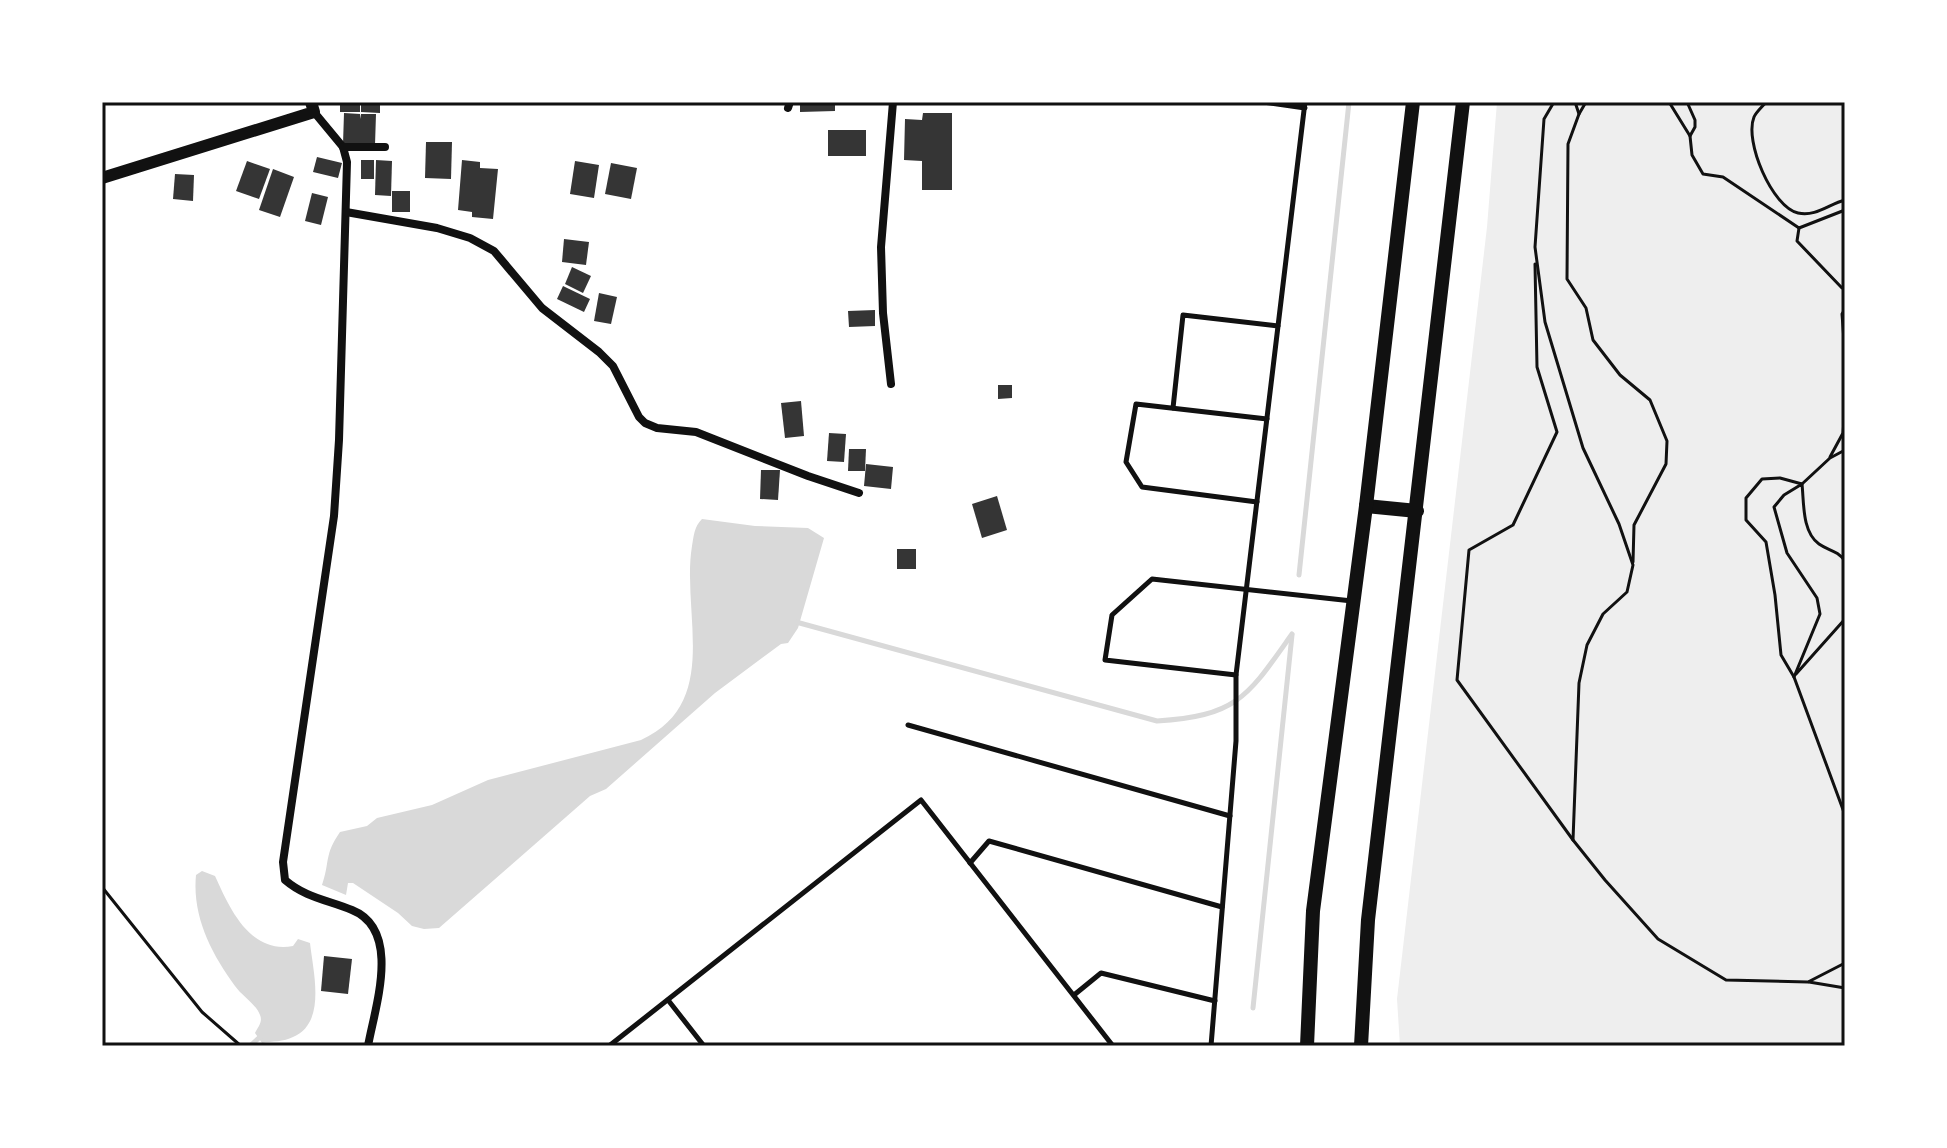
<svg xmlns="http://www.w3.org/2000/svg" width="1947" height="1148" viewBox="0 0 1947 1148" font-family="'Roboto Serif',serif">
  <style>
    .green { fill: #eee }
    .water { fill: #d9d9d9 }
    .lines { fill: none; stroke-linecap: round; stroke-linejoin: round }
    .stream { stroke: #d9d9d9; stroke-width: 5 }
    .building { fill: #353535 }
    .path { stroke: #111; stroke-width: 3 }
    .service { stroke: #111; stroke-width: 5 }
    .minor { stroke: #111; stroke-width: 8 }
    .tertiary { stroke: #111; stroke-width: 12 }
    .secondary { stroke: #111; stroke-width: 14 }
    .neatline { fill: none; stroke: #111; stroke-width: 3 }
  </style>
  <rect width="100%" height="100%" fill="#fff"/>
  <polygon class="green" points="1497,102 1845,102 1845,1046 1400,1046 1397,999 1487,227"/>
  <g class="water">
    <path d="M702,519L755,526L808,528L824,538L798,628L788,643L781,644L715,693L606,789L590,796L439,928L424,929L412,926L398,913L353,883H348L346,895L322,885C330,862 324,855 340,832L367,826L377,818L432,805L488,780L641,740C722,703 681,613 692,546C694,535 694,527 702,519Z"/>
    <path d="M202,871L215,876C230,909 250,954 293,946L298,939L310,943C313,971 327,1023 293,1037C284,1042 272,1041 262,1043L255,1033C258,1027 263,1022 260,1015C256,1004 242,996 235,986C211,953 192,916 196,875Z"/>
  </g>
  <g class="lines">
    <g class="stream">
      <polyline points="1299,575 1349,102"/>
      <path d="M796,622L1157,721C1238,716 1248,696 1292,634"/>
      <polyline points="1253,1008 1292,635"/>
      <polyline points="250,1046 261,1036"/>
    </g>
  </g>
  <g class="building">
    <rect x="340" y="102" width="20" height="10"/>
    <polygon points="361,102 380,102 380,113 361,112"/>
    <polygon points="800,102 835,102 835,111 800,112"/>
    <polygon points="344,113 360,114 361,119 361,114 376,114 375,145 343,144"/>
    <polygon points="923,113 952,113 952,190 922,190 922,161 904,160 905,119 922,120"/>
    <rect x="828" y="130" width="38" height="26"/>
    <polygon points="426,142 452,142 451,179 425,178"/>
    <polygon points="317,157 342,163 338,178 313,172"/>
    <rect x="361" y="160" width="13" height="19"/>
    <polygon points="376,160 392,161 391,196 375,195"/>
    <polygon points="462,160 480,162 480,168 498,169 493,219 472,217 472,212 458,210"/>
    <polygon points="247,161 270,169 259,199 236,191"/>
    <polygon points="575,161 599,165 594,198 570,194"/>
    <polygon points="611,163 637,168 631,199 605,194"/>
    <polygon points="273,169 294,177 280,217 259,210"/>
    <polygon points="175,174 194,175 193,201 173,199"/>
    <rect x="392" y="191" width="18" height="21"/>
    <polygon points="312,193 328,197 321,225 305,221"/>
    <polygon points="564,239 589,242 586,265 562,262"/>
    <polygon points="572,267 591,276 583,293 565,284"/>
    <polygon points="563,286 590,299 584,312 557,299"/>
    <polygon points="599,293 617,297 611,324 594,321"/>
    <polygon points="875,310 875,326 849,327 848,311"/>
    <polygon points="998,385 1012,385 1012,398 998,399"/>
    <polygon points="801,401 804,436 785,438 781,403"/>
    <polygon points="829,433 846,434 844,462 827,461"/>
    <polygon points="849,449 866,449 865,471 848,471"/>
    <polygon points="866,464 893,467 891,489 864,486"/>
    <polygon points="761,470 780,470 778,500 760,499"/>
    <polygon points="997,496 1007,530 982,538 972,504"/>
    <rect x="897" y="549" width="19" height="20"/>
    <polygon points="324,956 352,959 348,994 321,991"/>
  </g>
  <g class="lines">
    <g class="path">
      <polyline points="1554,102 1544,119 1535,247 1545,322 1583,448 1619,524 1633,565 1627,592 1603,614 1587,645 1579,683 1573,840 1605,880 1658,939 1726,980 1808,982 1845,963"/>
      <polyline points="1575,102 1579,114 1568,144 1567,279 1586,308 1593,340 1620,375 1650,400 1667,441 1666,464 1634,525 1633,562"/>
      <polyline points="1669,102 1690,136"/>
      <polyline points="1687,102 1695,120 1695,127 1690,136 1692,155 1703,174 1723,177 1799,228"/>
      <path d="M1766,102C1763,106 1756,112 1754,117C1744,141 1772,207 1798,213C1816,217 1829,204 1845,200"/>
      <polyline points="1579,114 1586,102"/>
      <polyline points="1799,228 1797,241 1842,288 1845,288"/>
      <polyline points="1799,228 1845,210"/>
      <polyline points="1535,264 1537,367 1557,432 1513,525 1469,550 1457,680 1573,840"/>
      <polyline points="1845,309 1842,314 1845,354"/>
      <polyline points="1845,450 1830,458 1802,484 1780,478 1762,479 1746,498 1746,520 1766,542 1775,595 1781,655 1794,677 1845,815"/>
      <polyline points="1830,457 1843,433 1845,408"/>
      <polyline points="1796,674 1845,619"/>
      <path d="M1794,677L1820,614L1817,598L1787,553L1774,507L1784,495L1802,484C1804,503 1802,532 1819,544C1829,551 1837,550 1845,561"/>
      <polyline points="102,887 202,1012 241,1046"/>
      <polyline points="1809,982 1845,988"/>
    </g>
    <g class="service">
      <polyline points="1263,102 1305,108"/>
      <polyline points="1173,408 1183,315 1278,326"/>
      <polyline points="1257,502 1142,487 1126,462 1136,404 1267,419"/>
      <polyline points="1236,675 1105,660 1112,615 1152,579 1352,601"/>
      <polyline points="908,725 1230,816"/>
      <polyline points="970,863 989,841 1222,907"/>
      <polyline points="1074,995 1101,973 1215,1001"/>
      <polyline points="668,1000 704,1046"/>
      <polyline points="609,1046 921,800 1113,1046"/>
      <polyline points="1211,1046 1236,741 1236,675 1305,102"/>
    </g>
    <g class="minor">
      <polyline points="788,108 790,102"/>
      <path d="M314,112L343,147L347,162L339,440L334,516L283,862L285,880C306,898 328,900 352,910C402,930 375,1007 368,1046"/>
      <polyline points="343,147 385,147"/>
      <polyline points="346,212 437,228 470,238 494,251 542,308 599,352 613,366 639,417 645,423 657,428 696,432 808,476 859,493"/>
      <polyline points="891,384 883,313 881,247 893,102"/>
    </g>
    <polyline class="tertiary" points="102,178 314,112 311,102"/>
    <g class="secondary">
      <polyline points="1366,506 1417,511"/>
      <polyline points="1307,1046 1313,911 1366,506 1413,102"/>
      <polyline points="1361,1046 1368,920 1463,102"/>
    </g>
  </g>
  <rect width="1947" height="1148" fill="none" stroke="#ffffff" stroke-width="208"/>
  <rect x="104" y="104" width="1739" height="940" class="neatline"/>
</svg>
